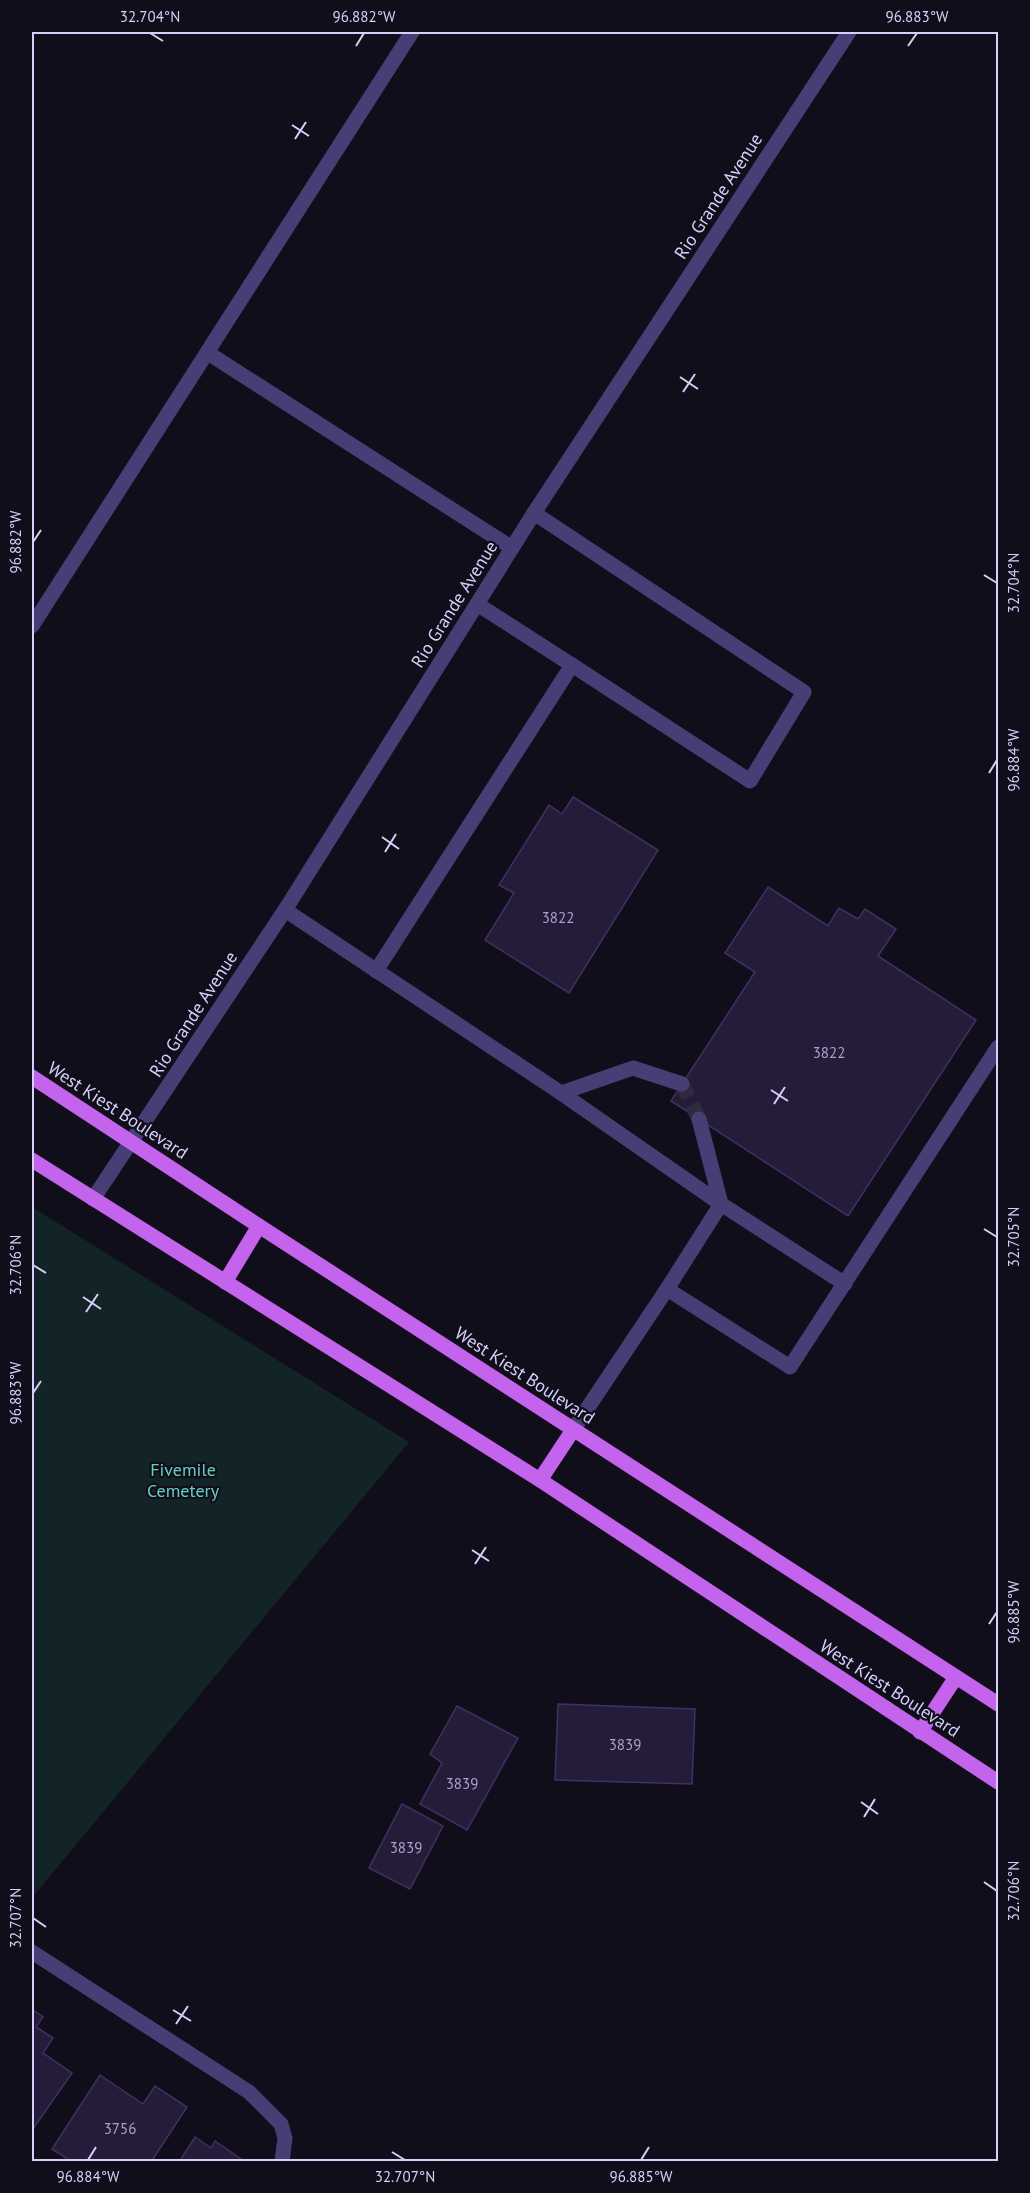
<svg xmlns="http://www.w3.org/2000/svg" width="1030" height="2193" viewBox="0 0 1030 2193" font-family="'PT Sans',sans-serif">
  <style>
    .green { fill: #122425 }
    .building { fill: #251c3a; stroke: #3f3163; stroke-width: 1.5 }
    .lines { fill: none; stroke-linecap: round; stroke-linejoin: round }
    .minor-tunnel { stroke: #2f2b3d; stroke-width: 15; stroke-dasharray: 15 8; stroke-linecap: butt }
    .minor { stroke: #453f75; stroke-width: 15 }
    .major { stroke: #c463eb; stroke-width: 15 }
    .ticks { fill: none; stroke: #d7cff9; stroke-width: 2 }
    .labels { text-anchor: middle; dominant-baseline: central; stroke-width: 4.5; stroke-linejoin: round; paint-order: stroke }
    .number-label { font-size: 15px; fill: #aaa2c9 }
    .street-label { font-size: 18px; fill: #d7cff9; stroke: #110e1c }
    .park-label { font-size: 18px; fill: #65cfbd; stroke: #110e1c }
    .neatline { fill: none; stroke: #d7cff9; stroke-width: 2 }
    .ticks-label { font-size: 15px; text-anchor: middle; fill: #d7cff9 }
  </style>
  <rect width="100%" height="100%" fill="#110e1c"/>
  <polygon class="green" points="32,1207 409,1442 32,1898"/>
  <g class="building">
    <polygon points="573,797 658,850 569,993 485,940 514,893 499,885 549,805 562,814"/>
    <polygon points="768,887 828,926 839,908 858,919 865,909 896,929 878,956 976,1020 848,1216 671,1101 755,972 725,953"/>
    <polygon points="558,1704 695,1709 692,1784 555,1780"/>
    <polygon points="457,1706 518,1738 467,1830 420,1804 442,1763 430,1754"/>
    <polygon points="402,1804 443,1826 410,1889 369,1868"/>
    <polygon points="32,2009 43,2017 36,2027 53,2038 43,2053 72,2073 33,2129"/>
    <polygon points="100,2075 143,2104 155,2086 187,2107 151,2162 72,2162 52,2149"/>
    <polygon points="195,2137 211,2148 215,2141 244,2161 179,2162"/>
  </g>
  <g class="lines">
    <polyline class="minor-tunnel" points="682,1084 699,1119"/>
    <g class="minor">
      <polyline points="208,353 512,548"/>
      <polyline points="477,604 572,665"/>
      <polyline points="32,626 412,32"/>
      <polyline points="285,910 561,1093 721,1204 667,1289 573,1430"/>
      <polyline points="376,971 572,665 750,781 804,692 534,513"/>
      <polyline points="561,1093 633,1068 682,1084"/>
      <polyline points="699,1119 721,1204 845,1284"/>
      <polyline points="93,1199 285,910 534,513 849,32"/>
      <polyline points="667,1289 790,1367 998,1047"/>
      <polyline points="32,1952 249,2092 281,2124 285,2138 282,2162"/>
    </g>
    <g class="major">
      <polyline points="32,1077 259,1226 998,1704"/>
      <polyline points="32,1160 540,1480 998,1782"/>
      <polyline points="225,1282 259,1226"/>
      <polyline points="540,1480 573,1430"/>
      <polyline points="920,1732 956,1677"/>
    </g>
  </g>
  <path class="ticks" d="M150,33L163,41M356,46L364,33M908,46L917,33M292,125L309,136M295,139L306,122M680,377L698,389M683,392L695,374M33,542L41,530M984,575L997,583M989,773L997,760M382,837L399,849M385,852L396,834M771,1090L788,1101M774,1104L785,1087M984,1229L997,1237M33,1265L46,1273M83,1297L101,1309M86,1312L98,1294M33,1393L41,1381M472,1550L489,1561M475,1564L486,1547M989,1624L997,1612M861,1802L878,1814M864,1817L875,1799M984,1882L997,1891M33,1918L46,1927M173,2010L191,2021M176,2024L188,2006M392,2152L405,2160M88,2160L96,2147M641,2160L649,2147"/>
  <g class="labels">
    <g class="number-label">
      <text x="558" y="917">3822</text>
      <text x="829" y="1052">3822</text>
      <text x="625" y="1744">3839</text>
      <text x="462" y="1783">3839</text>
      <text x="406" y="1847">3839</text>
      <text x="120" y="2128">3756</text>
    </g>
    <g class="street-label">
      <text transform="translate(718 196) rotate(-57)">Rio Grande Avenue</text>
      <text transform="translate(454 604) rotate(-58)">Rio Grande Avenue</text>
      <text transform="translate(193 1014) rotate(-57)">Rio Grande Avenue</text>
      <text transform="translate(118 1110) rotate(33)">West Kiest Boulevard</text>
      <text transform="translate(525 1375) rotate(33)">West Kiest Boulevard</text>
      <text transform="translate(890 1688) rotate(33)">West Kiest Boulevard</text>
    </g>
    <g class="park-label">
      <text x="183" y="1469">Fivemile<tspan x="183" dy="21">Cemetery</tspan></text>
    </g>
  </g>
  <rect width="1030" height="2193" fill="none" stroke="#110e1c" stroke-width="66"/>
  <rect x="33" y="33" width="964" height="2127" class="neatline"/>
  <g class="ticks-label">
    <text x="150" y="22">32.704°N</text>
    <text x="364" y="22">96.882°W</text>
    <text x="917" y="22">96.883°W</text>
    <text transform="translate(16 542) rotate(-90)" y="5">96.882°W</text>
    <text transform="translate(1014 583) rotate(-90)" y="5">32.704°N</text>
    <text transform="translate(1014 760) rotate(-90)" y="5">96.884°W</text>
    <text transform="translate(1014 1237) rotate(-90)" y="5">32.705°N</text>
    <text transform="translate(16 1265) rotate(-90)" y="5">32.706°N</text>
    <text transform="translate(16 1393) rotate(-90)" y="5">96.883°W</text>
    <text transform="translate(1014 1612) rotate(-90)" y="5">96.885°W</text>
    <text transform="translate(1014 1891) rotate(-90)" y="5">32.706°N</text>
    <text transform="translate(16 1918) rotate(-90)" y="5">32.707°N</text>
    <text x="88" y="2182">96.884°W</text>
    <text x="405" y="2182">32.707°N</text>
    <text x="641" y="2182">96.885°W</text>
  </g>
</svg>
